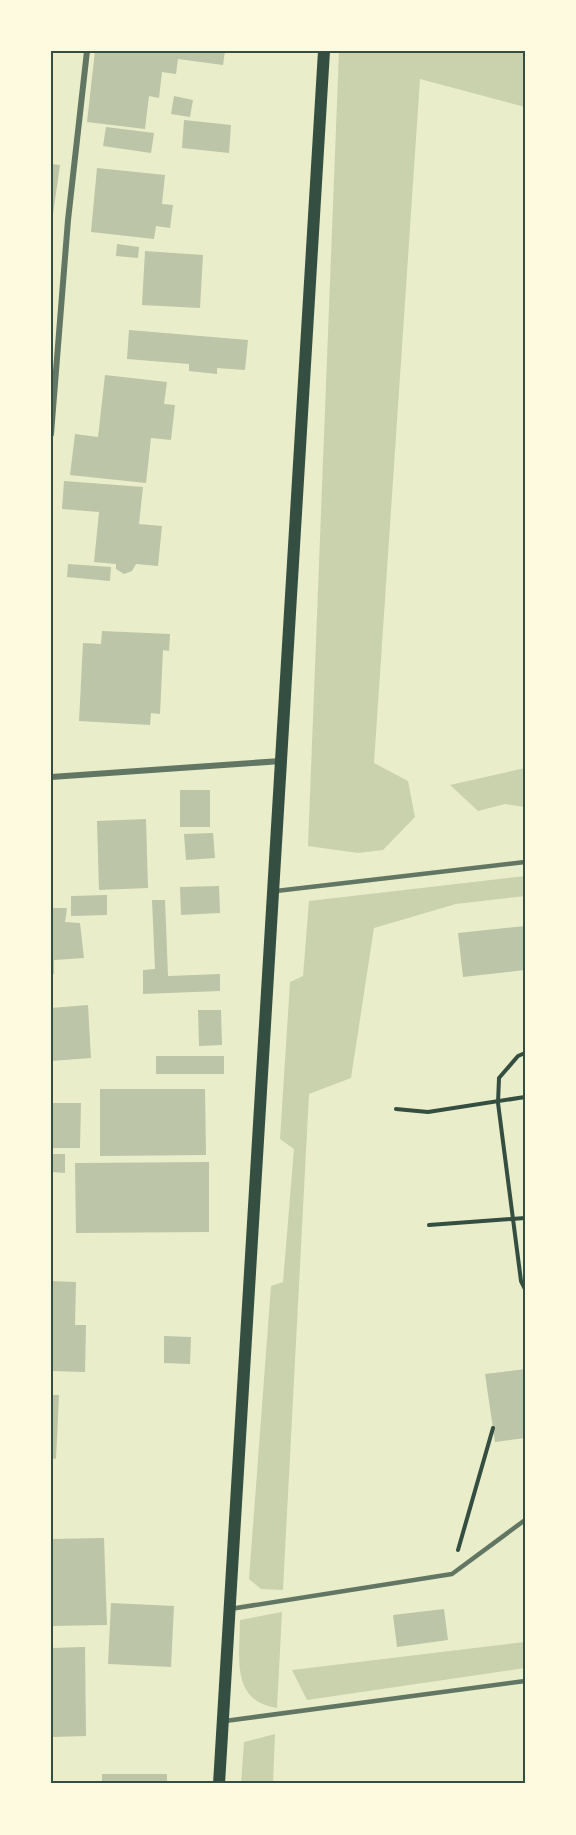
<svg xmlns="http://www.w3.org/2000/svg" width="576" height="1835" viewBox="0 0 576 1835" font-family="Helvetica,sans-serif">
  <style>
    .green { fill: #cad2ad }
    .building { fill: #bcc5a7 }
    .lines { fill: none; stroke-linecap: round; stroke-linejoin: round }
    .path { stroke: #344e41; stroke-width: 4 }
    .service { stroke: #617663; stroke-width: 4.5 }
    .minor { stroke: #617663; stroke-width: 6 }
    .secondary { stroke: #344e41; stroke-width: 12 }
    .neatline { fill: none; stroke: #344e41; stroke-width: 2 }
  </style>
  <rect width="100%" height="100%" fill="#e9edc9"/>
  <g class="green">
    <polygon points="339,51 525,51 525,107 420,79 374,763 408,781 415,817 383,850 358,853 308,846"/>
    <polygon points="525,768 525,807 505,804 478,811 450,785"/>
    <polygon points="525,876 525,896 456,904 374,928 351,1078 309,1094 283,1590 261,1589 249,1579 271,1286 283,1282 294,1149 280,1139 290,982 303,976 309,901"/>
    <path d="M282,1612L277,1708C230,1701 240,1656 240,1620Z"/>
    <polygon points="525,1642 525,1668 307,1700 292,1670"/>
    <polygon points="275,1734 273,1784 241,1784 244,1742"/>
  </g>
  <g class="building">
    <polygon points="95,51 225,51 223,65 178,59 176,74 162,72 159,98 149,96 145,129 87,122"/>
    <polygon points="174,96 193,100 190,117 171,114"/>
    <polygon points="184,120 231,125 229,153 182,148"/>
    <polygon points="106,127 154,133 151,153 103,146"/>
    <polygon points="51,164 60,165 52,221 51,221"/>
    <polygon points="97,168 165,175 162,204 173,205 170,228 156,226 154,239 91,232"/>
    <polygon points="117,244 139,247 138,258 116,256"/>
    <polygon points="145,251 203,255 200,308 142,305"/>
    <polygon points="129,330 248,340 245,370 217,368 217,374 189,371 189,364 127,359"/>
    <polygon points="105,375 167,382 164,404 175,405 171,440 151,438 146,483 70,475 75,434 98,437"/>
    <polygon points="64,481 143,487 139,524 162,526 158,566 136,564 132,571 124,574 116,569 116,564 94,562 99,512 62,509"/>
    <polygon points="68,564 111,567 110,581 67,577"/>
    <polygon points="102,631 170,634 169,651 163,650 160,714 151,713 150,725 79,721 83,643 101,644"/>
    <rect x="180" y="790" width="30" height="37"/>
    <polygon points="146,819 148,888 99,890 97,821"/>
    <polygon points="213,833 215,858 186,860 184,834"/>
    <polygon points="219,886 220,913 181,915 180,887"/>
    <polygon points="107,895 107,915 71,916 71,896"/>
    <polygon points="152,900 165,900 168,976 220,974 220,991 143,994 143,970 155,969"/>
    <polygon points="51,908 67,908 65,922 80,923 84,958 54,960 54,974 51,974"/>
    <polygon points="525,926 525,970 463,977 458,933"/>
    <polygon points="88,1005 91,1058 51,1061 51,1008"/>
    <polygon points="198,1010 221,1010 222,1045 199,1046"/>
    <rect x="156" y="1056" width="68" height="18"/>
    <polygon points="100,1089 205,1089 206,1155 100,1156"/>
    <polygon points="51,1103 81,1103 80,1148 51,1148"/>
    <polygon points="51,1154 65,1154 65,1173 51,1172"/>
    <polygon points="209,1162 209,1232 76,1233 75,1163"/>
    <polygon points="51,1281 76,1282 75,1325 86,1325 85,1372 51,1371"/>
    <polygon points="164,1336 191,1337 190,1364 164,1363"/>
    <polygon points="525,1369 525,1438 495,1442 485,1374"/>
    <polygon points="51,1395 59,1395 56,1459 51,1458"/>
    <polygon points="104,1538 107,1625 51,1626 51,1539"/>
    <polygon points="111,1603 174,1606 171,1667 108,1664"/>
    <polygon points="444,1609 448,1640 397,1647 393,1615"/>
    <polygon points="85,1647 86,1736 51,1737 51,1648"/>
    <rect x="102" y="1774" width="65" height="10"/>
  </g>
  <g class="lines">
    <g class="path">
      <polyline points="525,1053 518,1056 499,1078 498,1103 521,1281 525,1289"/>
      <polyline points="396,1109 428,1112 525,1097"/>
      <polyline points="429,1225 525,1218"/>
      <polyline points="458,1550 493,1428"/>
    </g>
    <g class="service">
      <polyline points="276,891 525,862"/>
      <polyline points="230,1609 452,1574 525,1520"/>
      <polyline points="225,1721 525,1681"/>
    </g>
    <g class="minor">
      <polyline points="51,434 68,220 87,51"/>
      <polyline points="51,777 281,761"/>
    </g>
    <polyline class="secondary" points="219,1784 324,51"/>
  </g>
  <rect width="576" height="1835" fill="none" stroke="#fefae0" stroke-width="105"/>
  <rect x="52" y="52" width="472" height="1730" class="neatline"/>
</svg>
